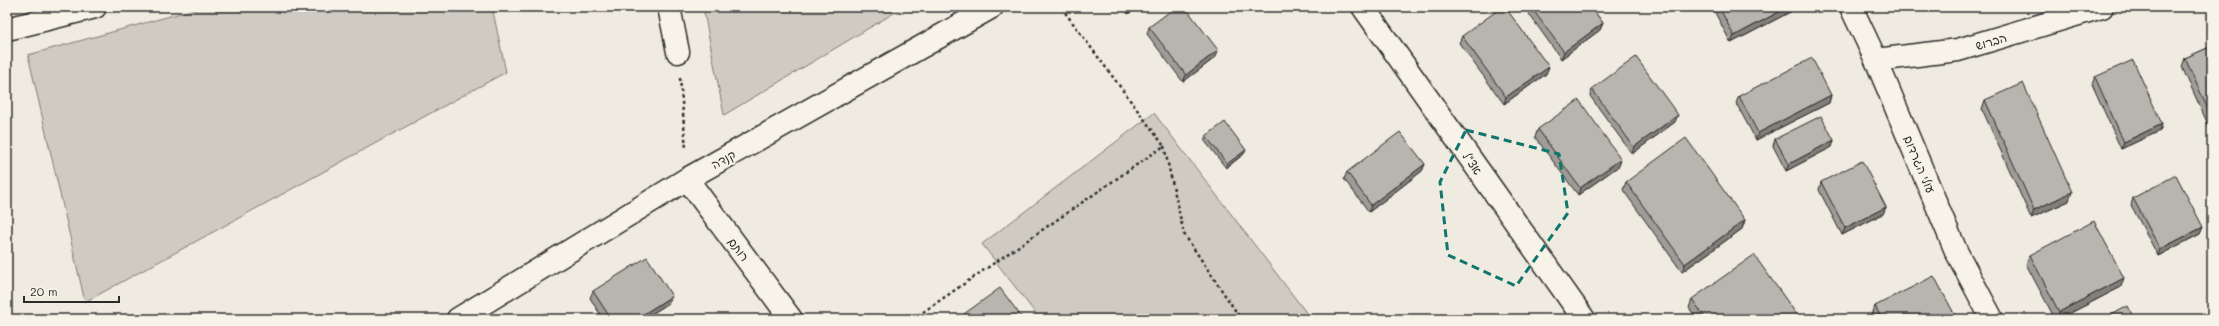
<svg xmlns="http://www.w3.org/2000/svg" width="2219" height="326" viewBox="0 0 2219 326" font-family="Mali,'Playpen Sans Hebrew',sans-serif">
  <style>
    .green { fill: #cfcbc2; stroke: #7d7b76 }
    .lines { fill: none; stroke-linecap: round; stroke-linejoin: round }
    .minor-casing { stroke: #2b2b2b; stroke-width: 25 }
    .tertiary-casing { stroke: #2b2b2b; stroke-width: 25 }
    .path { stroke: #2b2b2b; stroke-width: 2.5; stroke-dasharray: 3 3; stroke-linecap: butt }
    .minor { stroke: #f7f3e8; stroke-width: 22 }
    .tertiary { stroke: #f7f3e8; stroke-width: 22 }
    .wall { fill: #9e9c96; stroke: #2b2b2b }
    .shaded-wall { fill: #817f7a; stroke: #2b2b2b }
    .building { fill: #b8b5ae; stroke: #2b2b2b }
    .marked { fill: none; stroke: #0f766e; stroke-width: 3; stroke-dasharray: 8 5; stroke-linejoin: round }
    .labels { text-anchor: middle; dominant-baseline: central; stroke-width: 4; stroke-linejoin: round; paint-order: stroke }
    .street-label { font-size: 12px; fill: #2b2b2b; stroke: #f7f3e8 }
  </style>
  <rect width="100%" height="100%" fill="#efebe0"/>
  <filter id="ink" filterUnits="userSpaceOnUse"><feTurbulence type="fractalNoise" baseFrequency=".025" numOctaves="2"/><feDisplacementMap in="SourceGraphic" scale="8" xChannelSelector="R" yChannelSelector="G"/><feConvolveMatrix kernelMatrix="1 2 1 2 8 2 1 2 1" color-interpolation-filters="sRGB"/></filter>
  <g filter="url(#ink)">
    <g class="green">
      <polygon points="203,7 492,7 506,72 85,302 28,55"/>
      <polygon points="703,7 904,7 724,115"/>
      <polygon points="1154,113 1311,319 1040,319 982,244"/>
    </g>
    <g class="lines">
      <defs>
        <g id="minor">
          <polyline points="669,7 678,52"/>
          <polyline points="1363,7 1584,319"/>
          <polyline points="1851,7 1876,60 1956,251 1992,319"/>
          <polyline points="7,29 95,7"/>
          <polyline points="1876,60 1958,50 2102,7"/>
          <polyline points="687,179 791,319"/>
        </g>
        <polyline id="tertiary" points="458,319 687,179 992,7"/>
      </defs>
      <use href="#minor" class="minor-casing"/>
      <use href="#tertiary" class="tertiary-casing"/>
      <g class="path">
        <polyline points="680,78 686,149"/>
        <polyline points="1164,146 1184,234 1241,319"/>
        <polyline points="913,319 1164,146 1061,7"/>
      </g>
      <use href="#minor" class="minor"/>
      <use href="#tertiary" class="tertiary"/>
    </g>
    <g class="wall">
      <polygon points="1123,7 1137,7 1128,14"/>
      <polygon points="1524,7 1591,7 1603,23 1600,30 1561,59"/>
      <polygon points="1712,7 1793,7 1792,11 1731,43"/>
      <polygon points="1149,27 1216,57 1183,82 1147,34"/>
      <polygon points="1462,36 1546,74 1504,104 1459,43"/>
      <polygon points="2212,46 2212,130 2211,131 2182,67 2185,58"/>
      <polygon points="2095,77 2162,124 2160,131 2121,149 2092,84"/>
      <polygon points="1592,89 1675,122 1632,154 1590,96"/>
      <polygon points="1831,95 1829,103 1756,140 1736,103 1739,96"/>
      <polygon points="1985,100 2069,201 2031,218 1982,109"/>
      <polygon points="1538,129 1621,159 1619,166 1578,195 1535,137"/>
      <polygon points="1206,136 1244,154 1226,168 1204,140"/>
      <polygon points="1775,139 1834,140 1832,147 1786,171 1773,146"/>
      <polygon points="1425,164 1422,171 1369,212 1344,179 1347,172"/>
      <polygon points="1626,182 1745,220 1742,229 1682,272 1623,190"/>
      <polygon points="1821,182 1886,207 1883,214 1842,235 1819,190"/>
      <polygon points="2133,198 2203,227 2200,234 2158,256 2131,205"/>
      <polygon points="2030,255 2121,287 2059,319 2055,319 2026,264"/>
      <polygon points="593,291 669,303 644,319 603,319 590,298"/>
      <polygon points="1692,299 1800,319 1697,319 1689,308"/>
      <polygon points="1875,306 1957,319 1874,319 1872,315"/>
      <polygon points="964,314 1023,319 962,319"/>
    </g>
    <g class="shaded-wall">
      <polygon points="1131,7 1137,7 1128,14"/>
      <polygon points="1788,7 1793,7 1792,11 1731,43 1734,36"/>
      <polygon points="1603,23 1600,30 1561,59 1564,52"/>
      <polygon points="1218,50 1216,57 1183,82 1186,75"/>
      <polygon points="1549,67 1546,74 1504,104 1506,97"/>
      <polygon points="1831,95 1829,103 1756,140 1758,133"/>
      <polygon points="1678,115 1675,122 1632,154 1634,147"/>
      <polygon points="2162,124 2160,131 2121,149 2124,142"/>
      <polygon points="1834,140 1832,147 1786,171 1789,164"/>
      <polygon points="1246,150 1244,154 1226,168 1227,164"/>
      <polygon points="1621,159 1619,166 1578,195 1580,188"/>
      <polygon points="1425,164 1422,171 1369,212 1371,205"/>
      <polygon points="2072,192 2069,201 2031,218 2034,210"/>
      <polygon points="1886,207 1883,214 1842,235 1845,228"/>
      <polygon points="1745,220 1742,229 1682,272 1685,264"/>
      <polygon points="2203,227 2200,234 2158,256 2160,249"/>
      <polygon points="2124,278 2121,287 2059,319 2057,319 2059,312"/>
      <polygon points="672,296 669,303 644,319 636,319"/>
    </g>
    <g class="building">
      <polygon points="1176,7 1185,7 1218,50 1186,75 1149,27"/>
      <polygon points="1502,7 1505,7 1549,67 1506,97 1462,36"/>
      <polygon points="1531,7 1591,7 1603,23 1564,52"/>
      <polygon points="1719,7 1788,7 1734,36"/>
      <polygon points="2212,46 2212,118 2185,58"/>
      <polygon points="1636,57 1678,115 1634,147 1592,89"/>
      <polygon points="1812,58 1831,95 1758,133 1739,96"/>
      <polygon points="2133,60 2162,124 2124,142 2095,77"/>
      <polygon points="2023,83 2072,192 2034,210 1985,100"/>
      <polygon points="1579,100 1621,159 1580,188 1538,129"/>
      <polygon points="1821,116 1834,140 1789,164 1775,139"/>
      <polygon points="1225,122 1246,150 1227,164 1206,136"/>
      <polygon points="1400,132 1425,164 1371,205 1347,172"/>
      <polygon points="1686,138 1745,220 1685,264 1626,182"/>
      <polygon points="1862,161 1886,207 1845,228 1821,182"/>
      <polygon points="2176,175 2203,227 2160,249 2133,198"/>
      <polygon points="2094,221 2124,278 2059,312 2030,255"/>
      <polygon points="1754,255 1800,319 1706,319 1692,299"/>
      <polygon points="647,257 672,296 636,319 611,319 593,291"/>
      <polygon points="1934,276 1957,319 1882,319 1875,306"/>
      <polygon points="1000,288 1023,319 967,319 964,314"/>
      <polygon points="2128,306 2134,319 2104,319"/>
      <polygon points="545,313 549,319 535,319"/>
    </g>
  </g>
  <path class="marked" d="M1466,130L1559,154L1568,213L1516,286L1448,255L1440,182Z"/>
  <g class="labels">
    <g class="street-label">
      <text transform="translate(1991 41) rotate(-16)">הברוש</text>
      <text transform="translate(723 159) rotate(-29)">קנדה</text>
      <text transform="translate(1473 163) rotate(55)">אצ"ל</text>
      <text transform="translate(1920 164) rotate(67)">עולי הגרדום</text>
      <text transform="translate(739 249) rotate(53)">רותם</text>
    </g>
  </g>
  <rect width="2219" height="326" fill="none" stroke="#f7f3e8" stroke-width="24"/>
  <rect x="12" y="12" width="2195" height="302" fill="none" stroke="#2b2b2b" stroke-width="1.5" filter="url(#ink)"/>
  <path d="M24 296v6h95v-6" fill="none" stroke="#2b2b2b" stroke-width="2"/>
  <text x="30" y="296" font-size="12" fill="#2b2b2b" stroke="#f7f3e8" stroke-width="3" paint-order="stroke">20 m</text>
</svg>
